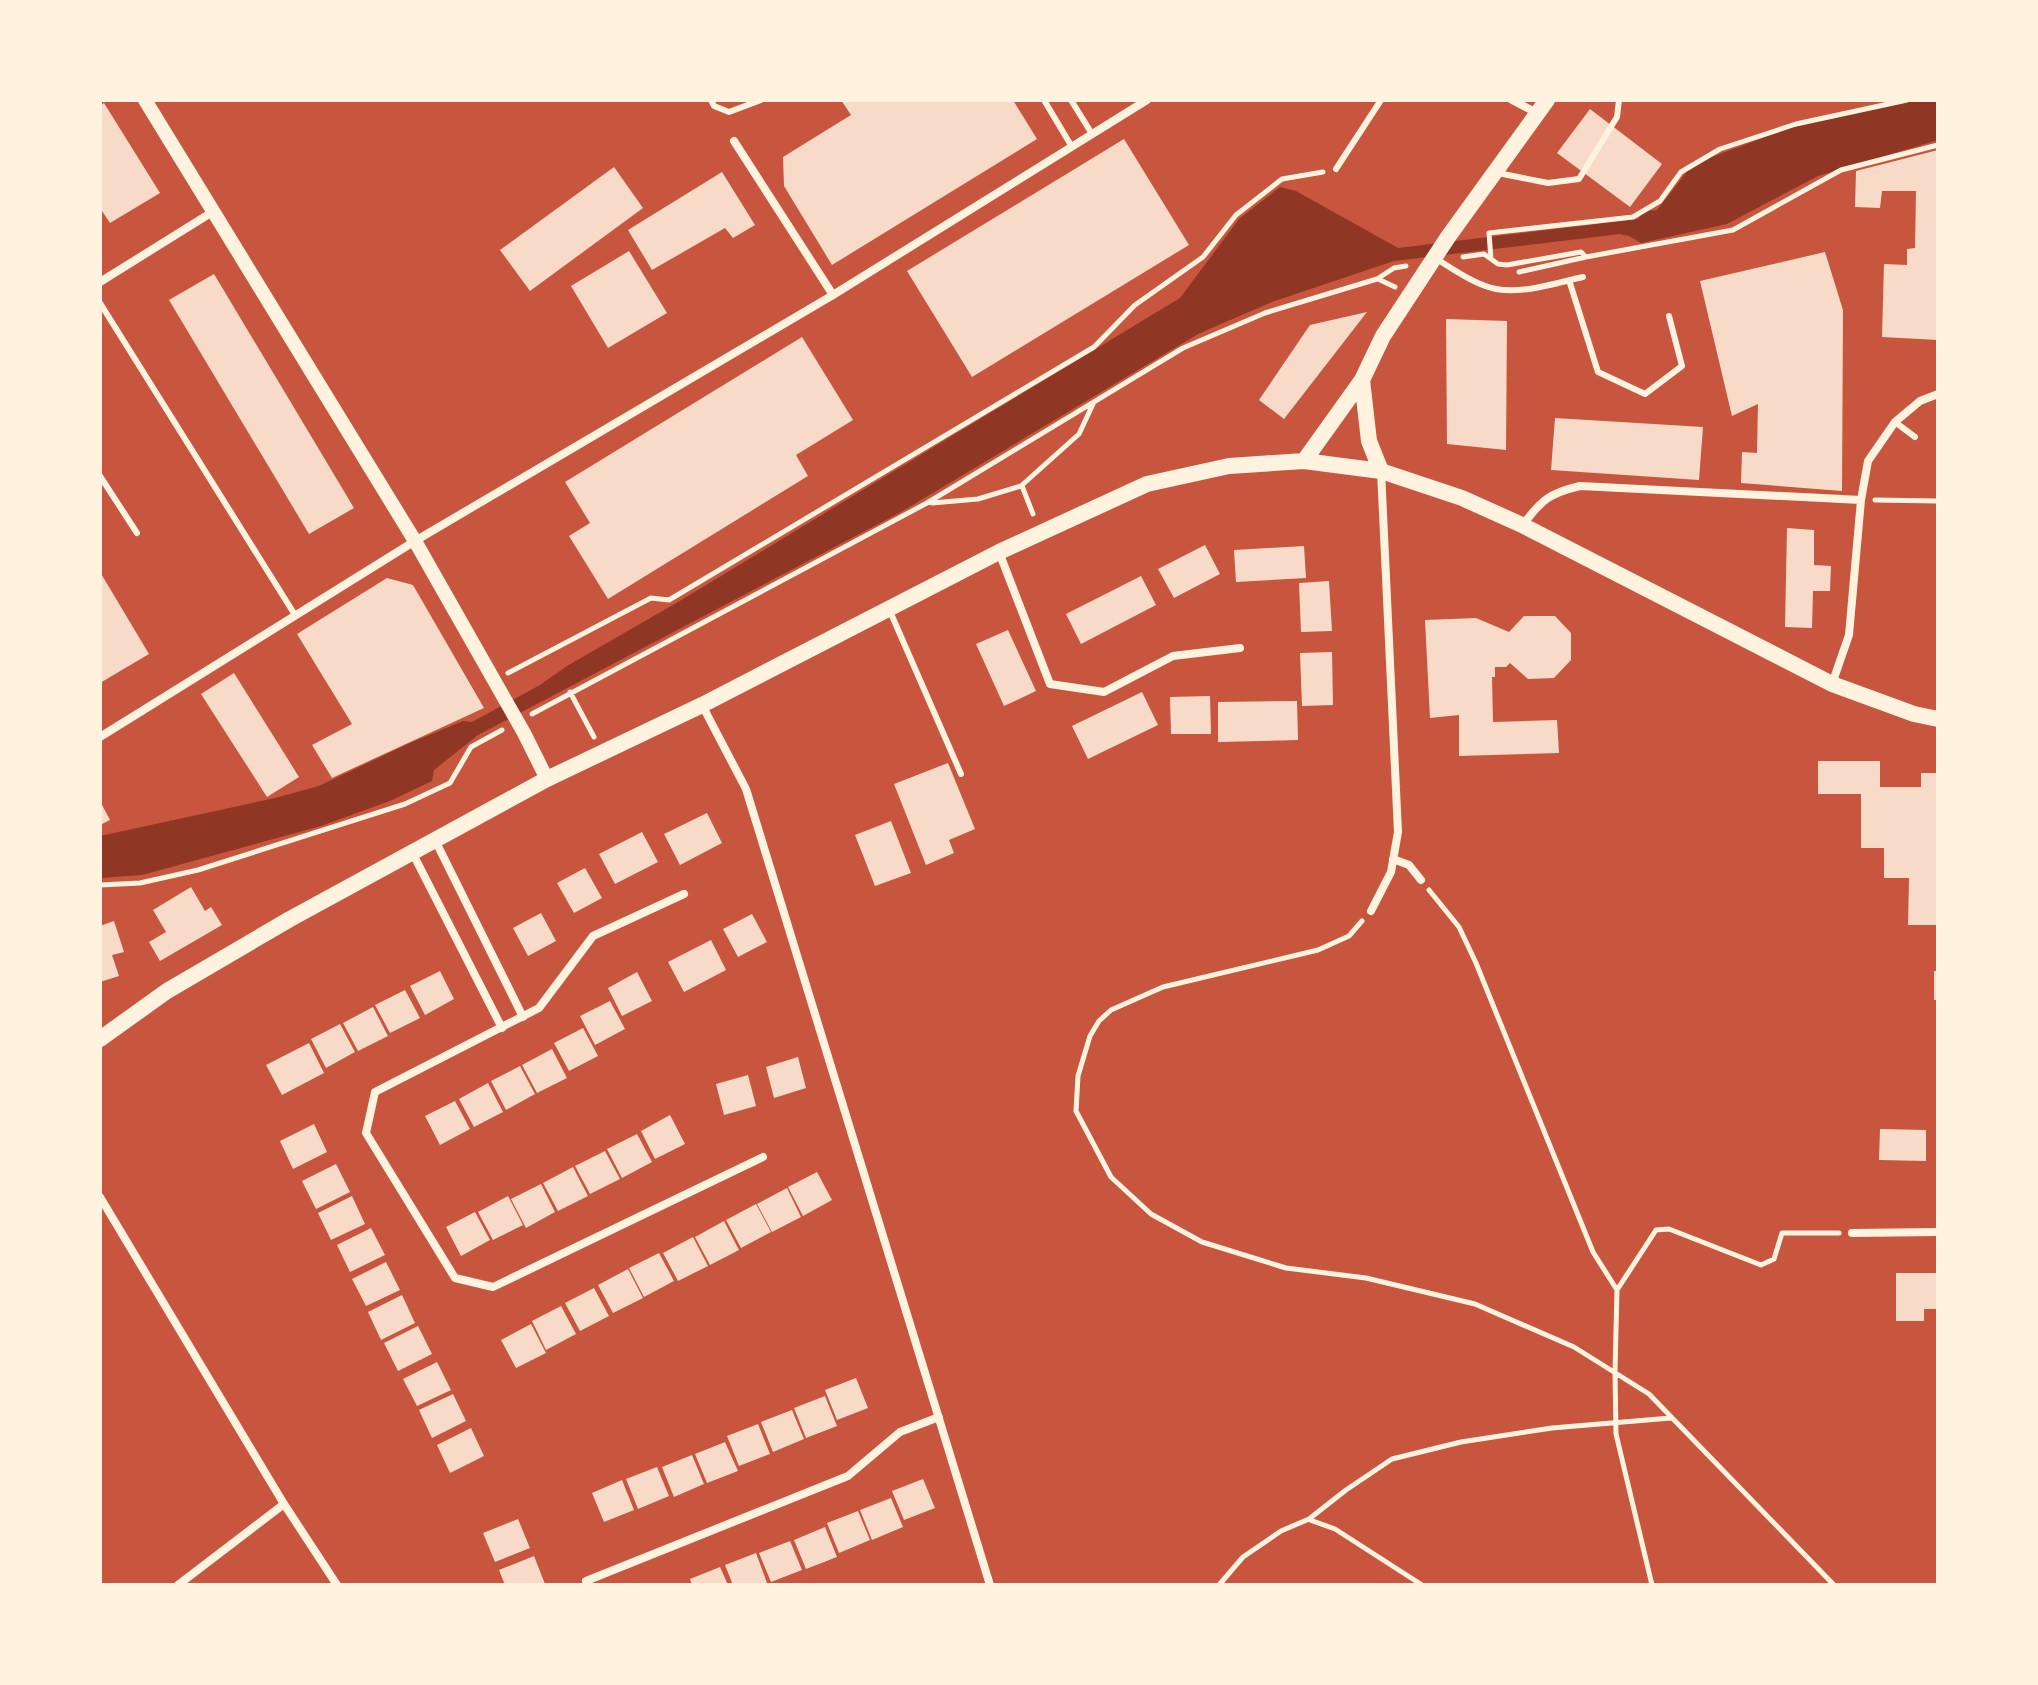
<svg xmlns="http://www.w3.org/2000/svg" width="2038" height="1685" viewBox="0 0 2038 1685" font-family="'Times New Roman',serif">
<style>
.water{fill:#8f3625}
.building{fill:#f7dbc8}
.lines{fill:none;stroke-linecap:round;stroke-linejoin:round}
.path{stroke:#fff3e0;stroke-width:5}
.service{stroke:#fff3e0;stroke-width:6}
.minor{stroke:#fff3e0;stroke-width:8}
.tertiary{stroke:#fff3e0;stroke-width:14}
.secondary{stroke:#fff3e0;stroke-width:16}
</style>
<rect width="100%" height="100%" fill="#c8553d"/>
<path class="water" d="M 1909,100 L 1938,100 L 1938,140 L 1818,176 L 1727,224 L 1641,243 L 1629,236 L 1620,234 L 1394,261 L 1272,302 L 1198,334 L 901,512 L 478,735 L 434,770 L 432,781 L 390,801 L 321,826 L 142,875 L 100,878 L 100,836 L 275,798 L 319,786 L 410,743 L 463,721 L 472,722 L 540,685 L 567,666 L 678,602 L 1180,298 L 1239,219 L 1280,187 L 1296,191 L 1398,248 L 1638,219 L 1644,211 L 1657,210 L 1693,164 L 1789,128 Z"/>
<path class="building" d="M 841,100 L 1013,100 L 1037,139 L 832,265 L 784,186 L 783,157 L 851,115 Z
M 104,103 L 160,193 L 110,223 L 100,208 L 100,106 Z
M 1590,109 L 1662,164 L 1630,207 L 1557,153 Z
M 1124,139 L 1189,245 L 972,377 L 907,271 Z
M 1938,150 L 1938,340 L 1882,337 L 1884,264 L 1907,265 L 1907,249 L 1915,248 L 1916,191 L 1882,191 L 1880,208 L 1855,207 L 1856,171 Z
M 614,167 L 643,208 L 530,291 L 500,250 Z
M 722,172 L 755,225 L 733,238 L 725,228 L 652,270 L 628,230 Z
M 629,251 L 667,313 L 608,348 L 571,286 Z
M 1825,252 L 1843,310 L 1842,491 L 1741,483 L 1742,452 L 1757,453 L 1758,404 L 1732,416 L 1700,281 Z
M 214,274 L 354,508 L 309,534 L 169,300 Z
M 1367,312 L 1284,419 L 1259,400 L 1310,325 Z
M 1446,319 L 1507,321 L 1506,450 L 1447,444 Z
M 802,337 L 853,420 L 796,455 L 808,476 L 608,599 L 569,536 L 590,523 L 565,482 Z
M 1555,418 L 1703,427 L 1699,480 L 1551,470 Z
M 1787,528 L 1814,530 L 1814,565 L 1831,566 L 1830,591 L 1813,591 L 1812,628 L 1785,627 Z
M 1205,545 L 1220,574 L 1174,598 L 1158,569 Z
M 1304,546 L 1306,578 L 1236,582 L 1234,550 Z
M 100,572 L 149,654 L 100,683 Z
M 1141,576 L 1156,605 L 1081,644 L 1066,614 Z
M 387,578 L 413,585 L 484,708 L 332,778 L 312,745 L 352,724 L 297,634 Z
M 1329,581 L 1332,631 L 1301,632 L 1299,583 Z
M 1524,616 L 1555,616 L 1571,633 L 1571,660 L 1554,678 L 1528,679 L 1510,663 L 1506,667 L 1495,667 L 1495,677 L 1492,677 L 1493,722 L 1557,720 L 1559,753 L 1459,756 L 1459,715 L 1430,718 L 1425,620 L 1476,618 L 1509,632 Z
M 1008,630 L 1036,691 L 1004,706 L 976,644 Z
M 1332,652 L 1333,705 L 1302,706 L 1300,653 Z
M 234,673 L 299,777 L 267,797 L 201,694 Z
M 1142,692 L 1158,725 L 1088,759 L 1072,726 Z
M 1210,696 L 1211,734 L 1171,734 L 1170,697 Z
M 1297,701 L 1298,740 L 1218,742 L 1218,702 Z
M 1818,761 L 1880,761 L 1880,787 L 1921,787 L 1921,773 L 1938,773 L 1938,925 L 1908,925 L 1909,878 L 1884,878 L 1884,848 L 1861,848 L 1861,794 L 1818,794 Z
M 948,763 L 975,829 L 949,840 L 954,853 L 926,865 L 894,784 Z
M 100,801 L 110,820 L 100,825 Z
M 707,813 L 722,843 L 680,865 L 664,834 Z
M 891,821 L 911,873 L 875,886 L 855,835 Z
M 642,832 L 658,862 L 615,884 L 599,854 Z
M 585,868 L 602,898 L 574,913 L 557,883 Z
M 191,887 L 205,911 L 211,907 L 222,925 L 160,961 L 149,942 L 166,932 L 153,910 Z
M 541,913 L 556,941 L 528,956 L 513,928 Z
M 752,914 L 767,942 L 738,957 L 723,929 Z
M 114,921 L 124,952 L 112,955 L 119,976 L 100,982 L 100,926 Z
M 711,940 L 726,970 L 684,992 L 668,962 Z
M 440,971 L 454,999 L 425,1015 L 410,986 Z
M 1934,971 L 1938,971 L 1938,1000 L 1934,1000 Z
M 637,972 L 652,1001 L 622,1016 L 608,988 Z
M 405,990 L 420,1018 L 390,1033 L 375,1005 Z
M 610,1001 L 625,1029 L 595,1045 L 580,1016 Z
M 373,1007 L 388,1036 L 358,1051 L 343,1023 Z
M 340,1024 L 355,1052 L 326,1068 L 311,1039 Z
M 583,1028 L 598,1056 L 569,1071 L 554,1043 Z
M 309,1043 L 324,1073 L 282,1095 L 266,1065 Z
M 552,1049 L 567,1078 L 537,1093 L 522,1065 Z
M 798,1057 L 806,1088 L 774,1098 L 766,1067 Z
M 520,1066 L 535,1094 L 506,1110 L 491,1081 Z
M 748,1075 L 756,1106 L 724,1115 L 716,1084 Z
M 488,1083 L 503,1112 L 474,1127 L 459,1099 Z
M 455,1101 L 470,1129 L 440,1145 L 425,1116 Z
M 670,1115 L 685,1144 L 655,1159 L 641,1131 Z
M 314,1124 L 327,1152 L 293,1169 L 280,1141 Z
M 1880,1129 L 1926,1130 L 1926,1161 L 1879,1160 Z
M 637,1134 L 652,1162 L 622,1178 L 607,1149 Z
M 605,1151 L 620,1179 L 590,1194 L 575,1166 Z
M 336,1164 L 350,1192 L 316,1209 L 302,1181 Z
M 573,1167 L 588,1196 L 558,1211 L 543,1183 Z
M 817,1172 L 832,1200 L 803,1216 L 788,1187 Z
M 541,1184 L 555,1212 L 526,1228 L 511,1199 Z
M 787,1188 L 801,1217 L 772,1232 L 757,1204 Z
M 352,1196 L 365,1224 L 331,1240 L 318,1213 Z
M 508,1196 L 523,1225 L 493,1240 L 478,1212 Z
M 756,1204 L 771,1232 L 741,1248 L 726,1220 Z
M 475,1212 L 490,1240 L 461,1256 L 446,1227 Z
M 724,1221 L 739,1250 L 710,1265 L 695,1237 Z
M 371,1228 L 385,1255 L 350,1272 L 337,1245 Z
M 693,1237 L 708,1266 L 678,1281 L 663,1253 Z
M 659,1253 L 674,1281 L 644,1297 L 629,1268 Z
M 386,1262 L 400,1290 L 366,1306 L 352,1279 Z
M 628,1269 L 643,1298 L 613,1313 L 598,1285 Z
M 1896,1273 L 1938,1273 L 1938,1309 L 1924,1309 L 1924,1321 L 1896,1321 Z
M 594,1288 L 609,1316 L 580,1331 L 565,1303 Z
M 402,1295 L 415,1323 L 381,1340 L 368,1312 Z
M 561,1306 L 576,1334 L 546,1350 L 532,1321 Z
M 531,1324 L 546,1353 L 516,1368 L 501,1340 Z
M 418,1326 L 432,1354 L 398,1371 L 384,1343 Z
M 437,1362 L 451,1390 L 417,1406 L 403,1379 Z
M 856,1378 L 868,1408 L 837,1420 L 825,1390 Z
M 453,1394 L 466,1421 L 432,1438 L 419,1410 Z
M 825,1396 L 837,1426 L 806,1438 L 794,1408 Z
M 792,1410 L 804,1439 L 773,1452 L 761,1422 Z
M 758,1424 L 770,1454 L 739,1466 L 727,1436 Z
M 471,1428 L 484,1456 L 450,1473 L 437,1445 Z
M 725,1442 L 738,1471 L 707,1483 L 695,1454 Z
M 692,1455 L 704,1484 L 674,1497 L 662,1467 Z
M 657,1467 L 669,1496 L 638,1509 L 626,1479 Z
M 923,1479 L 935,1508 L 904,1520 L 892,1491 Z
M 622,1480 L 634,1510 L 604,1522 L 592,1493 Z
M 891,1498 L 903,1527 L 872,1540 L 860,1510 Z
M 858,1511 L 870,1540 L 839,1553 L 827,1523 Z
M 518,1519 L 530,1548 L 495,1562 L 483,1533 Z
M 825,1527 L 837,1557 L 806,1569 L 794,1540 Z
M 790,1541 L 802,1570 L 771,1582 L 759,1553 Z
M 756,1553 L 767,1583 L 761,1585 L 733,1585 L 725,1565 Z
M 534,1556 L 545,1584 L 505,1585 L 499,1570 Z
M 720,1567 L 728,1585 L 692,1585 L 690,1579 Z"/>
<g class="lines">
<path class="path" d="M 1463,257 L 1484,254 L 1498,264 L 1507,265 L 1581,252 L 1586,257 L 1733,230 L 1841,170 L 1938,145
M 1491,259 L 1489,233 L 1633,217 L 1660,201 L 1681,172 L 1720,149 L 1796,124 L 1907,100
M 1519,272 L 1586,257
M 1378,279 L 1395,287
M 1022,486 L 1033,514
M 1875,500 L 1938,501
M 932,503 L 978,499 L 1021,486 L 1079,434 L 1093,404
M 508,673 L 651,598 L 669,600 L 1094,347 L 1135,305 L 1203,257 L 1236,215 L 1282,179 L 1323,172
M 570,692 L 594,737
M 532,714 L 927,503 L 1183,348 L 1265,313 L 1377,279 L 1394,268 L 1406,266
M 100,885 L 140,883 L 198,870 L 405,804 L 450,783 L 471,747 L 502,730
M 1429,890 L 1459,927 L 1476,963 L 1593,1252 L 1617,1290
M 1362,921 L 1349,936 L 1318,950 L 1163,987 L 1111,1010 L 1099,1021 L 1090,1036 L 1078,1076 L 1076,1111 L 1111,1177 L 1151,1214 L 1202,1242 L 1286,1268 L 1366,1278 L 1475,1304 L 1574,1347 L 1649,1394 L 1834,1585
M 1310,1520 L 1335,1529 L 1422,1585
M 1219,1585 L 1243,1557 L 1281,1531 L 1309,1519 L 1346,1490 L 1392,1459 L 1461,1442 L 1552,1428 L 1671,1418
M 1652,1585 L 1616,1434 L 1615,1372 L 1617,1290 L 1656,1230 L 1669,1229 L 1761,1265 L 1774,1259 L 1782,1233 L 1839,1233"/>
<path class="service" d="M 711,100 L 714,106 L 729,112 L 761,100
M 1044,100 L 1072,147
M 1071,100 L 1092,134
M 1336,169 L 1381,100
M 1498,173 L 1548,183 L 1579,179 L 1617,117 L 1619,100
M 1435,258 C 1453,269 1475,285 1496,289 C 1524,294 1556,283 1583,277
M 1569,280 L 1598,372 L 1645,394 L 1682,366 L 1669,316
M 100,303 L 295,615
M 1895,422 L 1915,437
M 100,476 L 137,533
M 889,609 L 961,774"/>
<path class="minor" d="M 1512,100 L 1537,113
M 734,141 L 833,295
M 100,282 L 214,211
M 1523,525 C 1541,500 1550,493 1580,486 L 1861,500
M 999,552 L 1050,684 L 1104,692 L 1173,656 L 1240,648
M 1832,684 L 1849,635 L 1861,500 L 1868,461 L 1895,422 L 1920,401 L 1938,394
M 702,705 L 746,789 L 990,1585
M 100,737 L 415,541 L 833,295 L 1147,100
M 435,840 L 523,1017
M 412,852 L 502,1028
M 1393,859 L 1409,865 L 1421,880
M 684,894 L 593,936 L 539,1008 L 375,1092 L 366,1133 L 455,1278 L 493,1287 L 763,1157
M 1371,911 L 1391,872 L 1398,832 L 1381,471
M 100,1197 L 284,1504 L 337,1585
M 1852,1233 L 1938,1232
M 586,1581 L 848,1476 L 900,1432 L 939,1417
M 178,1585 L 284,1504"/>
<path class="tertiary" d="M 145,100 L 415,541 L 524,733 L 547,779"/>
<path class="secondary" d="M 1362,380 L 1369,441 L 1381,471
M 1304,461 L 1362,380 L 1383,336 L 1448,237 L 1547,100
M 100,1039 L 167,991 L 290,919 L 547,779 L 702,705 L 999,552 L 1147,484 L 1229,466 L 1304,461 L 1381,471 L 1462,498 L 1522,525 L 1832,684 L 1914,714 L 1938,719"/>
</g>
<rect width="2038" height="1685" fill="none" stroke="#fff3e0" stroke-width="204"/>
</svg>
